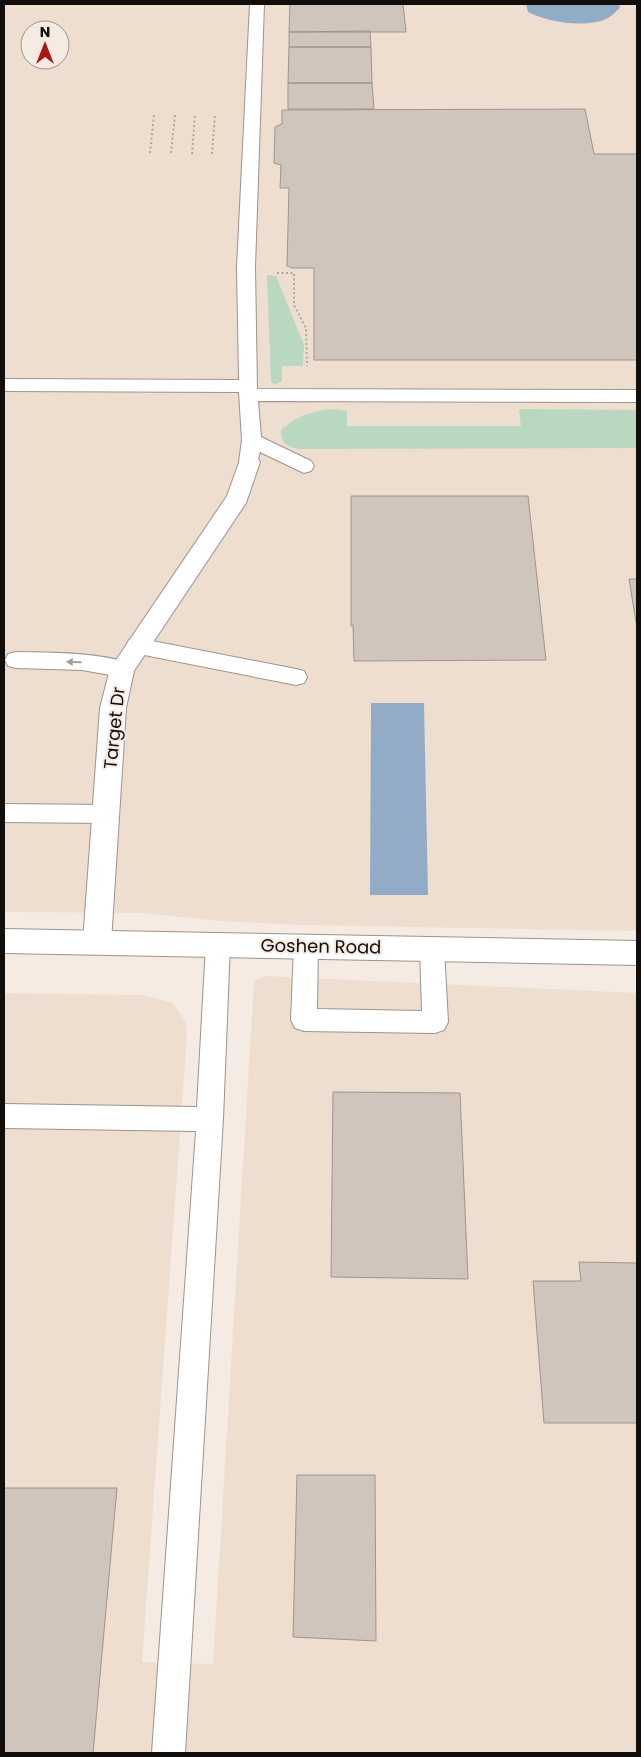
<svg xmlns="http://www.w3.org/2000/svg" width="641" height="1757" viewBox="0 0 641 1757" font-family="Poppins,sans-serif">
<style>
.built{fill:#eeded0;fill-rule:evenodd}
.green{fill:#b9d8bf}
.water{fill:#92acc7}
.building{fill:#d0c5bd;stroke:#9e948c}
.lines{fill:none;stroke-linecap:round;stroke-linejoin:round}
.lane-casing{stroke:#9d938b;stroke-width:2}
.street-casing{stroke:#9d938b;stroke-width:2}
.secondary-casing{stroke:#9d938b;stroke-width:2}
.path{stroke:#b0a7a1;stroke-width:2;stroke-dasharray:2 2.5;stroke-linecap:butt}
.lane{fill:#fff;fill-rule:evenodd}
.street{fill:#fff;fill-rule:evenodd}
.secondary{fill:#fff;fill-rule:evenodd}
.oneway{fill:#a09f9d}
.labels{text-anchor:middle;dominant-baseline:central;stroke-width:4;stroke-linejoin:round;paint-order:stroke}
.street-label{font-size:18px;fill:#110e0b;stroke:#f6ebe3}
</style>
<rect width="100%" height="100%" fill="#f6ebe3"/>
<path class="built" d="M 4,4 L 637,4 L 637,931 L 301,925 L 219,921 L 143,913 L 4,912 ZM 30,30 L 60,30 L 60,60 L 30,60 Z
M 265,976 L 637,993 L 637,1753 L 4,1753 L 4,993 L 142,995 L 173,1003 L 186,1022 L 187,1035 L 142,1662 L 213,1664 L 254,981 Z"/>
<path class="green" d="M 267,275 L 276,276 L 304,345 L 303,366 L 282,366 L 282,381 L 275,384 L 271,382 Z
M 521,409 L 637,410 L 637,448 L 299,449 C 287,447 280,443 281,430 C 296,415 326,405 347,411 L 347,426 L 521,426 L 519,411 Z"/>
<path class="water" d="M 526,4 L 619,4 L 620,8 C 616,11 612,16 608,18 C 587,29 547,22 528,12 Z
M 371,703 L 424,703 L 428,895 L 370,895 Z"/>
<path class="building" d="M 290,4 L 403,4 L 406,32 L 289,32 Z
M 370,31 L 371,47 L 289,47 L 289,32 Z
M 289,47 L 371,47 L 372,83 L 288,83 Z
M 288,83 L 372,83 L 374,109 L 288,109 Z
M 585,109 L 594,154 L 637,154 L 637,360 L 314,360 L 314,268 L 292,268 L 287,266 L 289,188 L 280,188 L 281,165 L 274,163 L 275,127 L 282,124 L 282,110 Z
M 351,496 L 528,496 L 546,660 L 354,661 L 353,625 L 351,626 Z
M 629,579 L 637,579 L 637,628 Z
M 333,1092 L 460,1093 L 468,1279 L 331,1277 Z
M 579,1262 L 637,1263 L 637,1423 L 544,1423 L 533,1281 L 581,1281 Z
M 297,1475 L 375,1475 L 376,1641 L 293,1637 Z
M 4,1488 L 117,1488 L 93,1753 L 4,1753 Z"/>
<g class="lines">
<g class="lane-casing">
<path id="lane" d="M 250,4 L 264,4 L 255,267 L 257,389 L 637,390 L 637,402 L 258,401 L 261,437 L 311,461 L 314,466 L 311,471 L 304,473 L 260,452 L 256,467 L 249,468 L 242,467 L 239,462 L 242,440 L 239,392 L 4,391 L 4,379 L 239,380 L 237,267 Z
M 137,638 L 296,669 L 304,671 L 307,677 L 304,683 L 296,685 L 129,652 L 126,646 L 129,640 Z
M 16,652 C 54,653 93,652 130,663 L 133,669 L 130,675 L 122,677 L 82,670 L 16,668 L 8,666 L 5,660 L 8,654 Z
M 4,804 L 106,805 L 114,807 L 118,814 L 114,821 L 106,823 L 4,822 Z
M 218,934 L 227,937 L 230,944 L 223,1119 L 185,1753 L 152,1753 L 196,1131 L 4,1128 L 4,1104 L 197,1107 L 206,944 L 209,937 Z
M 306,936 L 315,939 L 318,946 L 317,1009 L 422,1011 L 420,949 L 423,942 L 432,939 L 441,942 L 444,949 L 448,1022 L 444,1030 L 435,1033 L 304,1031 L 295,1028 L 291,1020 L 294,946 L 297,939 Z"/>
</g>
<g class="street-casing">
<path id="street" d="M 249,454 L 257,457 L 260,462 L 246,503 L 134,671 L 126,708 L 111,942 L 107,951 L 97,954 L 87,951 L 83,942 L 100,708 L 110,669 L 227,496 L 241,457 Z"/>
</g>
<g class="secondary-casing">
<path id="secondary" d="M 4,929 L 637,941 L 637,965 L 4,953 Z"/>
</g>
<path class="path" d="M 150,153 L 154,115
M 171,153 L 175,115
M 192,154 L 195,114
M 212,154 L 215,114
M 277,273 L 294,273 L 294,305 L 306,328 L 307,366"/>
<use href="#lane" class="lane"/>
<use href="#street" class="street"/>
<use href="#secondary" class="secondary"/>
</g>
<defs><path id="oneway-solid" d="M-6-.8H1V-3.2L6.5 0L1 3.2V.8H-6Z" transform="scale(1.25)"/></defs>
<use class="oneway" href="#oneway-solid" transform="translate(74 662) rotate(-178)"/>
<g class="labels">
<g class="street-label">
<text transform="translate(114 728) rotate(-84)">Target Dr</text>
<text transform="translate(321 946) rotate(1)">Goshen Road</text>
</g>
</g>
<rect width="641" height="1757" fill="none" stroke="#110e0b" stroke-width="10"/>
<g transform="translate(45 45)"><circle r="24" fill="#f6ebe3" stroke="#9a938d"/>
<path d="M0-4L9 19L0 12L-9 19Z" fill="#a91615"/>
<text y="-8" font-size="14" font-weight="bold" text-anchor="middle" fill="#110e0b">N</text>
</g>
</svg>
